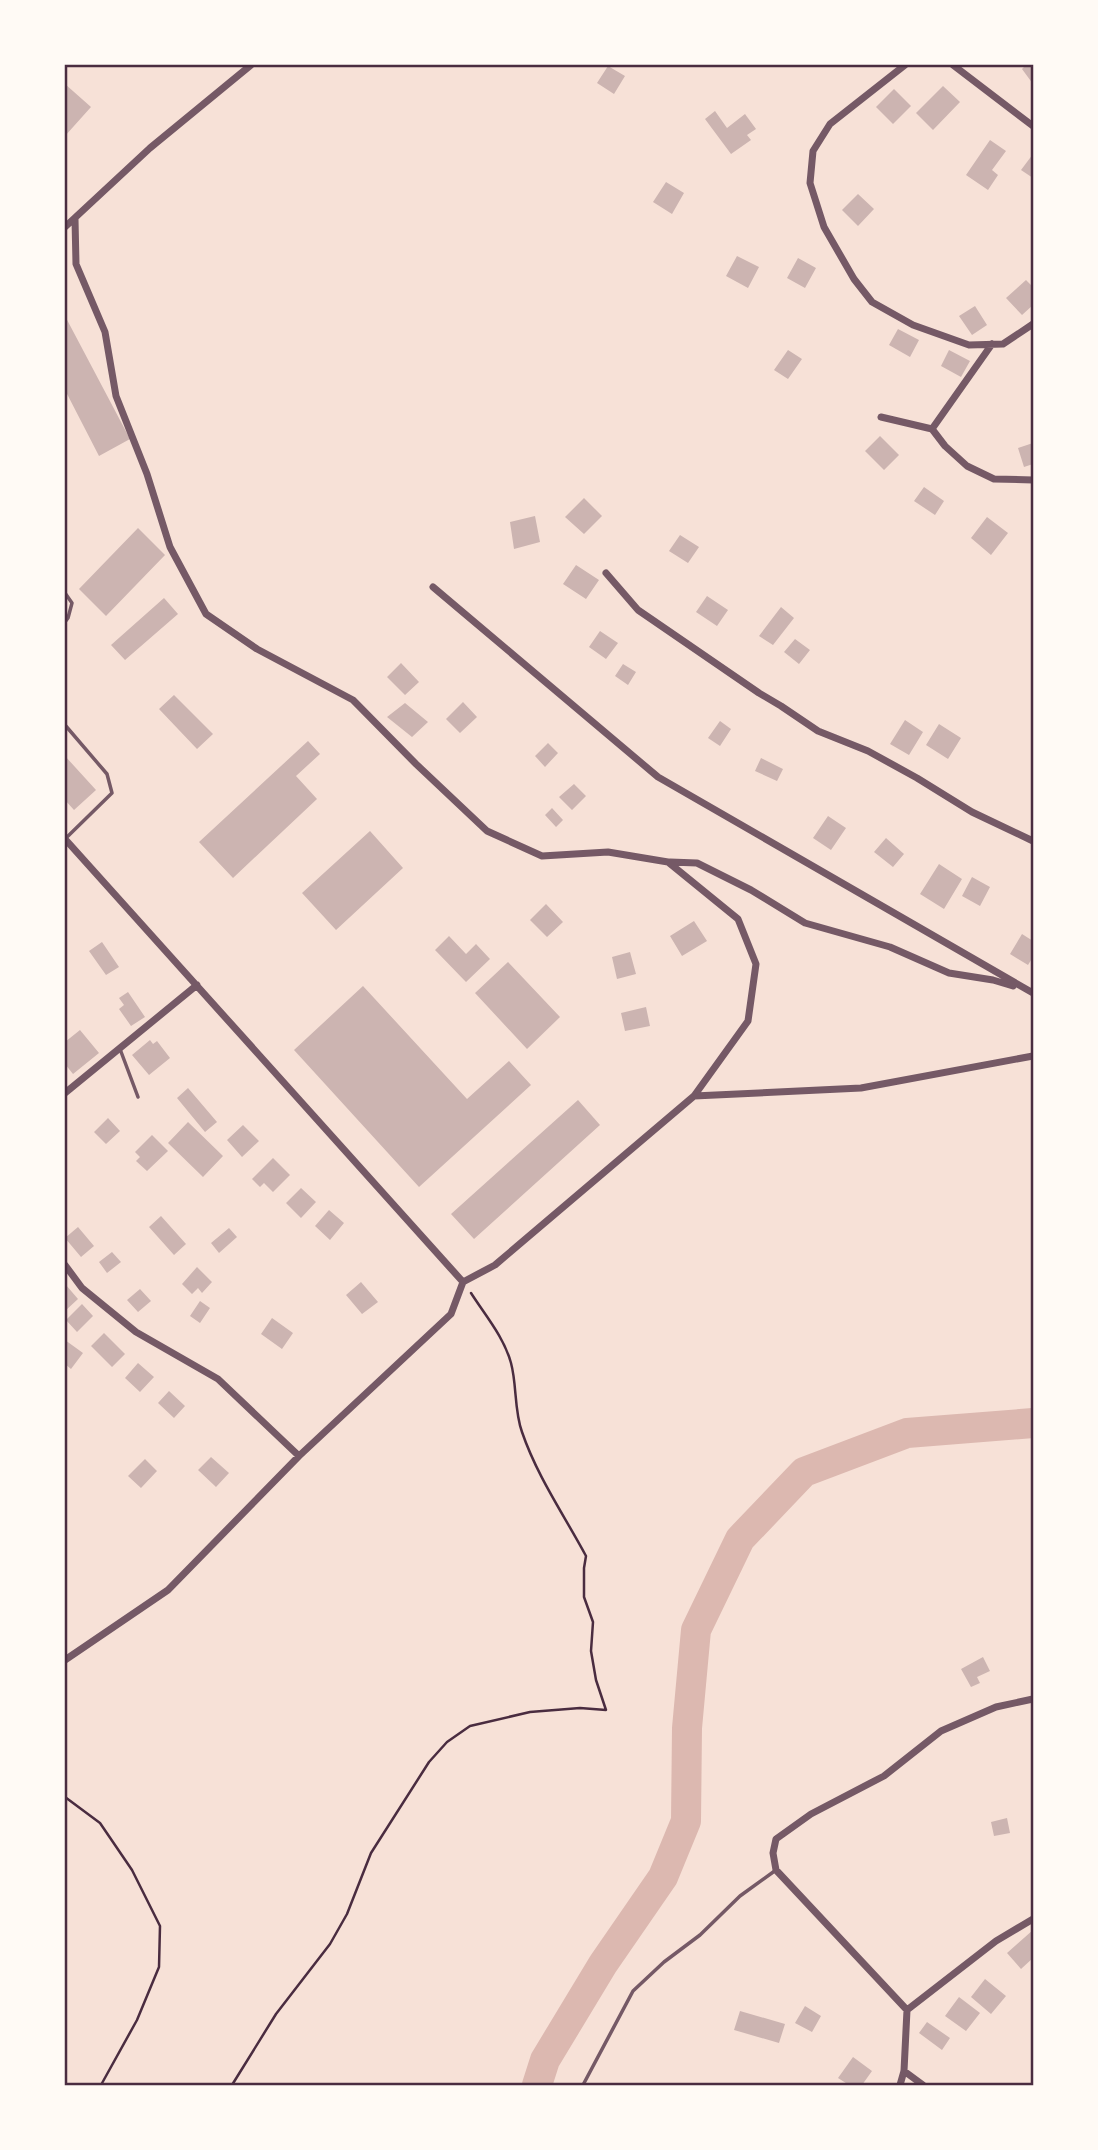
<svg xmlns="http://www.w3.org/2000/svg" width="1098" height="2150" viewBox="0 0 1098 2150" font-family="'Crimson Pro',serif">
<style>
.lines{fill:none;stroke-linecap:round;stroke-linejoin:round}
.river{stroke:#dcb8b0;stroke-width:30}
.building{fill:#ccb4b1}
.path{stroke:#4a2c40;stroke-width:2.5}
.service{stroke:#755966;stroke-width:3.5}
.minor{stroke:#755966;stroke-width:7}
.neatline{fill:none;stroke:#4a2c40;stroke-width:2.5}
</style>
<rect width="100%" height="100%" fill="#f7e1d7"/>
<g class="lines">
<path class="river" d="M 537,2085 L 545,2060 L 603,1964 L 663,1877 L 686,1821 L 687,1728 L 696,1630 L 740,1539 L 804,1472 L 907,1433 L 1033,1423"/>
</g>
<path class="building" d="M 1026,65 L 1033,65 L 1033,84 L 1022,69 Z
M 608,66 L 625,76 L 614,94 L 597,83 Z
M 65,84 L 91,107 L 65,136 Z
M 943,86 L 960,102 L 933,130 L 916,113 Z
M 894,89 L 911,106 L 893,124 L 876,107 Z
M 715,111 L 727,128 L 745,114 L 756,129 L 747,135 L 751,140 L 731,154 L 705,119 Z
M 990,140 L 1006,151 L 992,170 L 998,175 L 988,190 L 966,175 Z
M 1033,154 L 1033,178 L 1021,170 Z
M 666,182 L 684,193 L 672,214 L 653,202 Z
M 858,194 L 874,209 L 858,226 L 842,210 Z
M 737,256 L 759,267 L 748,288 L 726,276 Z
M 798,258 L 816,268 L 805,288 L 787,278 Z
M 1026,280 L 1033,287 L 1033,305 L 1022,315 L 1006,298 Z
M 975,306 L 987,325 L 972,335 L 959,316 Z
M 65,316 L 130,439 L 99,456 L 65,390 Z
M 898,329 L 919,340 L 910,357 L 889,345 Z
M 788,350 L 802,359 L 788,379 L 774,370 Z
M 949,350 L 970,361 L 961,377 L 941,366 Z
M 880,436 L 899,455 L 884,470 L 865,451 Z
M 1033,443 L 1033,464 L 1024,467 L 1018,448 Z
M 924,487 L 944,501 L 935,515 L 914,501 Z
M 584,498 L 602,516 L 584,534 L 565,517 Z
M 535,516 L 540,542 L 514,549 L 510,522 Z
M 987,517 L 1008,533 L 991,555 L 971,538 Z
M 138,528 L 165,555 L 106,616 L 79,589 Z
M 680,535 L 699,547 L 688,563 L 669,551 Z
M 576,565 L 599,580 L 586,599 L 563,584 Z
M 707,596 L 728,610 L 717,626 L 696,612 Z
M 164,598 L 178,614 L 125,660 L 111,645 Z
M 781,607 L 794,618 L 773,645 L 759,636 Z
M 600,631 L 618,643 L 606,659 L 589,647 Z
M 795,639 L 810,650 L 799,664 L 784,652 Z
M 401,663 L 419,682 L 405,695 L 387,677 Z
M 623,664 L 636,672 L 628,685 L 615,676 Z
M 174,695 L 213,734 L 197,749 L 159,709 Z
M 463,702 L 477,717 L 460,733 L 446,719 Z
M 405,703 L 428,722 L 412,737 L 387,717 Z
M 905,720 L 923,732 L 909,755 L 890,744 Z
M 720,721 L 731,729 L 720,746 L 708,738 Z
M 939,724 L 961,738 L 948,759 L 926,745 Z
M 308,741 L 320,754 L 296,776 L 317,799 L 233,878 L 199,842 Z
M 548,743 L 558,753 L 545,767 L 535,756 Z
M 65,756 L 96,790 L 74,810 L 65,800 Z
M 761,758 L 783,769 L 777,781 L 755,771 Z
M 574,784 L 586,796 L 572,810 L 559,797 Z
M 552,808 L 563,820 L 556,827 L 545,815 Z
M 828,816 L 846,828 L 831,850 L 813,838 Z
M 370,831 L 403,868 L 336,930 L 302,893 Z
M 886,838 L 904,854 L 893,867 L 874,852 Z
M 939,864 L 962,879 L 944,909 L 920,894 Z
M 972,877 L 990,887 L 980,906 L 962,896 Z
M 546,904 L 563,922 L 547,937 L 530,920 Z
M 694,921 L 707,941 L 682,956 L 670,936 Z
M 1022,934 L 1033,941 L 1033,957 L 1028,965 L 1010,954 Z
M 449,936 L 466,954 L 476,944 L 490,959 L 466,982 L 435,950 Z
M 102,942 L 119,967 L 106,975 L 89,951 Z
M 630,952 L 636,974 L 617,979 L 612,957 Z
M 508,962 L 560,1017 L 527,1049 L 475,993 Z
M 363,986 L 467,1099 L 509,1061 L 531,1085 L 419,1187 L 294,1050 Z
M 128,992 L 145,1017 L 131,1026 L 119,1009 L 124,1005 L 119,998 Z
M 646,1007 L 650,1026 L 625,1031 L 621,1013 Z
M 80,1030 L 99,1053 L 73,1074 L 65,1064 L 65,1042 Z
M 150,1040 L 153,1044 L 157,1041 L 170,1058 L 149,1075 L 132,1055 Z
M 188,1088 L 217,1122 L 205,1132 L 177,1098 Z
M 578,1100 L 600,1125 L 474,1239 L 451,1214 Z
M 108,1118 L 120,1131 L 106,1144 L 94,1132 Z
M 188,1122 L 223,1156 L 203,1177 L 168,1143 Z
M 243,1125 L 259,1141 L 242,1157 L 227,1140 Z
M 152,1135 L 168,1151 L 147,1171 L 136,1161 L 140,1157 L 135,1152 Z
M 273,1158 L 290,1175 L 273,1192 L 264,1183 L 260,1187 L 252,1179 Z
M 301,1188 L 316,1202 L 301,1218 L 286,1203 Z
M 329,1210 L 344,1223 L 330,1240 L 315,1226 Z
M 161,1216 L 186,1244 L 174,1255 L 149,1227 Z
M 78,1227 L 94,1246 L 81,1257 L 65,1238 Z
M 229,1228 L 237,1237 L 219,1253 L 211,1243 Z
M 112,1252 L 121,1262 L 107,1273 L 99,1262 Z
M 197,1267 L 212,1282 L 202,1293 L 198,1288 L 192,1294 L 182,1284 Z
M 361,1282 L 378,1302 L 362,1314 L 346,1295 Z
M 66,1285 L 78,1299 L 65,1311 L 65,1287 Z
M 140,1289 L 151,1301 L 138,1312 L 127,1300 Z
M 200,1301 L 210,1308 L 200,1323 L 190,1316 Z
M 82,1304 L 93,1316 L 77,1332 L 66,1320 Z
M 272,1318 L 293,1333 L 282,1349 L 261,1334 Z
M 104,1333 L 125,1354 L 112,1367 L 91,1346 Z
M 65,1340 L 83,1353 L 71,1369 L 65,1364 Z
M 138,1363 L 154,1377 L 140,1392 L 125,1378 Z
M 169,1391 L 185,1406 L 174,1418 L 158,1403 Z
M 211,1457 L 229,1473 L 216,1487 L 198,1470 Z
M 145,1459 L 157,1471 L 141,1488 L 128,1476 Z
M 983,1657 L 990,1671 L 977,1677 L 980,1683 L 971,1687 L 961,1669 Z
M 1007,1818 L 1010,1833 L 994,1836 L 991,1822 Z
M 1033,1930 L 1033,1958 L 1021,1969 L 1007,1953 Z
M 985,1979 L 1006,1996 L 991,2014 L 971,1997 Z
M 959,1997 L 980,2013 L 966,2031 L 945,2016 Z
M 805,2006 L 821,2016 L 812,2032 L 795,2023 Z
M 740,2011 L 785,2024 L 779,2043 L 734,2030 Z
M 927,2022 L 950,2038 L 942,2050 L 919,2033 Z
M 853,2057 L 872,2071 L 862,2085 L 849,2085 L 838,2078 Z"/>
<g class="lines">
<path class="path" d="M 65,1797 L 100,1823 L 132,1870 L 160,1926 L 159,1967 L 137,2020 L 101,2085
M 232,2085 L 276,2014 L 330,1944 L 347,1914 L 371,1853 L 429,1762 L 447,1742 L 470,1726 L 530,1712 L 580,1708 L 606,1710 L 596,1680 L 591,1651 L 593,1622 L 584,1597 L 584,1568 L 586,1556 C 564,1515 537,1476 522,1432 C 514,1410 517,1385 511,1363 C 504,1337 485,1315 471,1293"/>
<path class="service" d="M 65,593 L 72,603 L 68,618 L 65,622
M 65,725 L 107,774 L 112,793 L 65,839
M 120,1049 L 138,1097
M 583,2085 L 633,1991 L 664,1962 L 700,1935 L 740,1896 L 776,1870"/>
<path class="minor" d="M 905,65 L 830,124 L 813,151 L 810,183 L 824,227 L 854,279 L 872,302 L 913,325 L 969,345 L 1003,344 L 1033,324
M 953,65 L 1033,126
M 65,227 L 150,148 L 251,65
M 881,417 L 932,429 L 945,446 L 967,466 L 994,479 L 1033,480
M 932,429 L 992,344
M 606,573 L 638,610 L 759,693 L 781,706 L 818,731 L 868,751 L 917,778 L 972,812 L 1033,841
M 433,587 L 658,777 L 1033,993
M 65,839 L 463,1282
M 670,862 L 697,863 L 751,890 L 805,923 L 890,947 L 949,973 L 993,980 L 1013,986
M 65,1093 L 197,985
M 694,1096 L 861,1088 L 1033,1056
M 65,1265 L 82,1288 L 136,1332 L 218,1379 L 299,1456
M 65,1660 L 168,1590 L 299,1456 L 451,1314 L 463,1282 L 495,1265 L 694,1096 L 748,1021 L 756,964 L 738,919 L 668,862 L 608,852 L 542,856 L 487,831 L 416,764 L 353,700 L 257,649 L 206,614 L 170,547 L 147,474 L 116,396 L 105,332 L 76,264 L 75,219
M 907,2010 L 996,1941 L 1033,1919
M 904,2071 L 923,2085
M 900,2085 L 904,2071 L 907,2010 L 776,1870 L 773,1853 L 776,1839 L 811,1814 L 884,1776 L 941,1731 L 996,1707 L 1033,1699"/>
</g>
<rect width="1098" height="2150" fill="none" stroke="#fffaf5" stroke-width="133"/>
<rect x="66" y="66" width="966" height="2018" class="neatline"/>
</svg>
